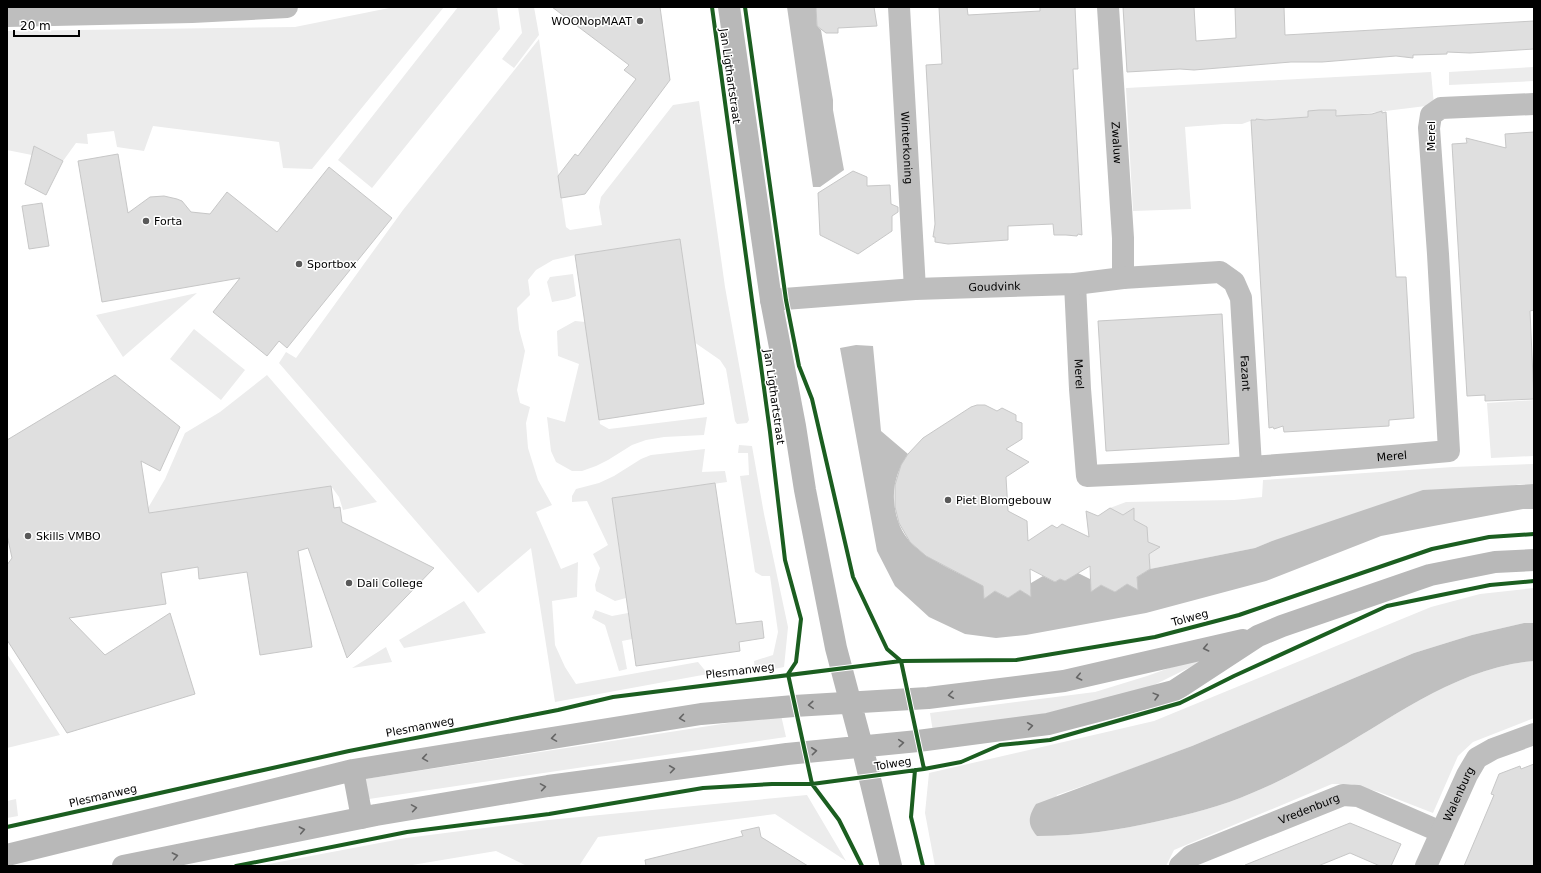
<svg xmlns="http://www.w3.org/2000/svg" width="1541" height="873" viewBox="0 0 1541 873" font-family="'DejaVu Sans',sans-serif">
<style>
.green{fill:#ececec}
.water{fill:#bfbfbf}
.building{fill:#dfdfdf;stroke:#c7c7c7}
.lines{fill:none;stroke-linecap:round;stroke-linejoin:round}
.minor{stroke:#bebebe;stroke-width:22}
.secondary{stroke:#b8b8b8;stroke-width:22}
.cycleway-casing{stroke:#fff;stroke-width:6}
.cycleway{stroke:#1b5e20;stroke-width:4}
.oneway{stroke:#656565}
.poi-dot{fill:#595959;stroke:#fff;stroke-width:1.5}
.labels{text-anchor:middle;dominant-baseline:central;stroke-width:3;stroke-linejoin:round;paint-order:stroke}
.poi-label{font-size:11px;fill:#000;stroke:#fff;text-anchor:start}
.street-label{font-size:11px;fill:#000;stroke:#fff}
</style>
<rect width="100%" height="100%" fill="#fff"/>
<path class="green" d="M 394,7 L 444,7 L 312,169 L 283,168 L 279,142 L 153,126 L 144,151 L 117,147 L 114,131 L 87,134 L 88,144 L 76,143 L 63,161 L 35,146 L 32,155 L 7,150 L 7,31 L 295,27 Z
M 458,7 L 497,7 L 500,29 L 372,188 L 338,160 Z
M 518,7 L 534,7 L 539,35 L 514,68 L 502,59 L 522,33 Z
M 539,39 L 566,227 L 570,230 L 602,225 L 599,207 L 601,197 L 673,105 L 699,101 L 725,287 L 749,420 L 747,423 L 737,424 L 735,421 L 726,369 L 720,360 L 694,342 L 679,239 L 575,255 L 553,260 L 536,270 L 528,280 L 530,295 L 517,308 L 519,329 L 525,351 L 517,390 L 520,403 L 530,407 L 526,423 L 528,448 L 538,480 L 552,505 L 536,512 L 561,569 L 578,562 L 577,597 L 552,601 L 555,645 L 565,667 L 576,684 L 698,662 L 708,674 L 555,702 L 531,548 L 478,593 L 279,363 L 286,352 L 296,358 L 403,210 Z
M 1534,67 L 1534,81 L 1449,85 L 1449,72 Z
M 1431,72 L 1434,105 L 1337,117 L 1336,110 L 1308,111 L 1308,119 L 1263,120 L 1256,119 L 1242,124 L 1224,124 L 1185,127 L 1191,209 L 1133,211 L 1126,88 Z
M 573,274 L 576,296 L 568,299 L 552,302 L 547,282 L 550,277 Z
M 197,293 L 123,357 L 96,315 Z
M 575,321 L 585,322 L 600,424 L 609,429 L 707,417 L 704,435 L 664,437 L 646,440 L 632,445 L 608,460 L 596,466 L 582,471 L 572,471 L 556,462 L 551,451 L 547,417 L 565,422 L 579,364 L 558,356 L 557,331 Z
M 194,329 L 245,370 L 221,400 L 170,359 Z
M 267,375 L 377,502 L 343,510 L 339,497 L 331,486 L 151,526 L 148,508 L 165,479 L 185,433 L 220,412 Z
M 1534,400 L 1534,456 L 1491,458 L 1487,403 Z
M 739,445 L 752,446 L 764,514 L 788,627 L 784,667 L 755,673 L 754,661 L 773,655 L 778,632 L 770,576 L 762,576 L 755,572 L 740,476 L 749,475 L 748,453 L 738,453 Z
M 705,449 L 702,472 L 725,471 L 727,482 L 612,498 L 626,598 L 615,601 L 596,591 L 595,585 L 600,568 L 593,554 L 608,545 L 587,501 L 572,502 L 572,496 L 576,489 L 599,483 L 614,476 L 641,459 L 651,455 Z
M 1534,464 L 1534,484 L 1520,484 L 1272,541 L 1255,548 L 1150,569 L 1149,554 L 1154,551 L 1154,546 L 1148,542 L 1147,527 L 1134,521 L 1134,515 L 1128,512 L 1123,515 L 1110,508 L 1126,502 L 1234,500 L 1262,497 L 1263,480 L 1453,467 Z
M 1534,588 L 1534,623 L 1524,623 L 1472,635 L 1414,653 L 1192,746 L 1115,775 L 1057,795 L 1037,836 C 1079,836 1119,830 1159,821 C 1191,814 1222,806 1252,793 C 1275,784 1300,770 1322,758 C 1390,721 1454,668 1534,661 L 1534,718 L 1473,742 L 1458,756 L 1433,813 L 1379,792 L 1351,784 L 1332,784 L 1174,850 L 1166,866 L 935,866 L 925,813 L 929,773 L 1154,721 L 1431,607 L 1480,594 Z
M 464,601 L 486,633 L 404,648 L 399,640 Z
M 595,610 L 612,616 L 628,613 L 632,639 L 622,641 L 627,669 L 619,671 L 605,625 L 592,618 Z
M 1239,643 L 1154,685 L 1113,702 L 933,732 L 930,713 L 1095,692 L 1147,676 Z
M 386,647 L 392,662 L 352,668 Z
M 7,654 L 60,735 L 7,748 Z
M 781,715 L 786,737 L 369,799 L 365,779 Z
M 807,795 L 846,861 L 775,814 L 598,837 L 579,866 L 527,866 L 496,851 L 406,866 L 258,866 L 406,838 L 548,820 Z
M 16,799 L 18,816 L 7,818 L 7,801 Z"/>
<path class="water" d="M 787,7 L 816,7 L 817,26 L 821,30 L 833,100 L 833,110 L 844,170 L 820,187 L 813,187 Z
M 856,345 L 873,346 L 881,431 L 908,454 C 899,467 893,483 894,500 C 897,542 922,554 956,572 C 973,580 991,589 1008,598 L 1020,590 L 1025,593 L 1031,589 L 1031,583 L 1043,576 L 1055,582 L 1060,579 L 1065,581 L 1078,573 L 1090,579 L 1091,585 L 1097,588 L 1101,585 L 1115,592 L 1127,584 L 1137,583 L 1137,577 L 1150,569 L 1255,548 L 1272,541 L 1423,490 L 1534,484 L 1534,509 L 1523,509 L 1381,536 L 1266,581 L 1146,613 L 1026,635 L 996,638 L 965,634 L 929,617 L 895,586 L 877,551 L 840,348 Z
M 1524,623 L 1534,623 L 1534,661 C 1454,668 1390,721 1322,758 C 1300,770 1275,784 1252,793 C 1222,806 1191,814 1159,821 C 1119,830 1079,836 1037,836 C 1027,824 1028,817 1036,804 L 1192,746 L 1414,653 L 1472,635 Z"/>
<path class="building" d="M 552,7 L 660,7 L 670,80 L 585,194 L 561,198 L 558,176 L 575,154 L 578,156 L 636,79 L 624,70 L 629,65 Z
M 816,7 L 874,7 L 877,26 L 838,28 L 838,33 L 826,33 L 817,26 Z
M 939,7 L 967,7 L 968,15 L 1040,11 L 1040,7 L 1075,7 L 1078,69 L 1073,69 L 1082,235 L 1078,234 L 1077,236 L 1066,235 L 1054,235 L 1053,224 L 1008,226 L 1008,240 L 948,244 L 935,242 L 935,237 L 933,237 L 935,224 L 926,65 L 942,64 Z
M 1123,7 L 1194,7 L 1196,41 L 1236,38 L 1235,7 L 1284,7 L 1285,35 L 1534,21 L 1534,49 L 1470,53 L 1447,52 L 1447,54 L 1413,55 L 1413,58 L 1396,56 L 1322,62 L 1291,62 L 1194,70 L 1180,69 L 1127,72 Z
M 1319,110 L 1336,110 L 1336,116 L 1372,114 L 1382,111 L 1382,113 L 1386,112 L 1396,277 L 1406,277 L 1414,418 L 1389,420 L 1389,426 L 1284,432 L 1283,426 L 1274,429 L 1273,427 L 1269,428 L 1251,120 L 1256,120 L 1256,119 L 1265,120 L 1308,117 L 1308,111 Z
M 1534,132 L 1534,310 L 1530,311 L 1534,399 L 1485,401 L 1485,395 L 1467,396 L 1452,144 L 1467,143 L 1466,138 L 1506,148 L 1505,134 Z
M 34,146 L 63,161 L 46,195 L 25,184 Z
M 118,154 L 128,213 L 150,197 L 164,196 L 177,199 L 182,201 L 191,212 L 210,214 L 227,192 L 277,232 L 329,167 L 392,218 L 287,348 L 279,341 L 267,356 L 213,312 L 240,278 L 102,302 L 78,161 Z
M 853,171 L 867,177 L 867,186 L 890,185 L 891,204 L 898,207 L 898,212 L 892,216 L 892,231 L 858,254 L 820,235 L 818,193 Z
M 42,203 L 49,246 L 29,249 L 22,206 Z
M 680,239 L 704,404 L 599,420 L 575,255 Z
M 1222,314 L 1229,444 L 1106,451 L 1098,321 Z
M 115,375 L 180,427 L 160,471 L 141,461 L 149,513 L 331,486 L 334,508 L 340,507 L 342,522 L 434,568 L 347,658 L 308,548 L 298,551 L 312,647 L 260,655 L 247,572 L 199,579 L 198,567 L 161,573 L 166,604 L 69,618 L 105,655 L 170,613 L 195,694 L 67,733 L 7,640 L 7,565 L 12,558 L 7,535 L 7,440 Z
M 977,405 L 985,405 L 997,411 L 1002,408 L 1016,415 L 1016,421 L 1022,423 L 1022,439 L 1006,449 L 1029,462 L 1006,477 L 1008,511 L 1027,521 L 1028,541 L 1052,525 L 1057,528 L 1062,524 L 1089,537 L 1086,511 L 1098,516 L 1110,508 L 1123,515 L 1134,508 L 1134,520 L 1147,527 L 1148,542 L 1160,547 L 1149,554 L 1150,569 L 1137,577 L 1138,590 L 1127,584 L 1115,592 L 1101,585 L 1091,592 L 1090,566 L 1065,581 L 1060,579 L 1055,582 L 1030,569 L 1031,597 L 1020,590 L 1008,598 L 995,591 L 984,599 L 983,586 L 926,556 L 910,542 L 899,523 L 895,507 L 895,485 L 901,465 L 908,454 L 923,438 L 971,407 Z
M 715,483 L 736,624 L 762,621 L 764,638 L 739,642 L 740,651 L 636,666 L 612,498 Z
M 1534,764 L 1534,866 L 1464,866 L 1494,795 L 1491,794 L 1499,774 L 1520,766 L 1521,769 Z
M 1350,823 L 1401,844 L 1391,866 L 1380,866 L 1350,853 L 1318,866 L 1245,866 L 1245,865 Z
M 759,827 L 761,837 L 808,866 L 646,866 L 645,860 L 743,836 L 741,831 Z"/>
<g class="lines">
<g class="minor">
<path id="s1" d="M 899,7 L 915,289"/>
<path id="s2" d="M 1108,7 L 1123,238 L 1123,278"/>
<path d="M 7,16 L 192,12 L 287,7"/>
<path id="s3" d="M 1075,284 L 1080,389 L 1087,476 C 1208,471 1328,462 1449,451 L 1438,254 L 1429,128 L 1431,115 L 1441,108 L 1534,104"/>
<path id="s4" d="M 771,300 L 915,289 L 1075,284 L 1123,278 L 1220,272 L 1234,282 L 1241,298 L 1251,466"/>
<path id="s5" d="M 1180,866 L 1191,856 L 1343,795 L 1358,796 L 1441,832"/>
<path id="s6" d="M 1426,866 L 1467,775 L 1477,758 L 1493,749 L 1534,734"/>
</g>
<path class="secondary" d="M 729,7 L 771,300 L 795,426 L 805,490 L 836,648 L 862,746 L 891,866
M 353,770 L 362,818
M 7,855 L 353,770 L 701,714 L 794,706 L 928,698 L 1064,681 L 1243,640
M 123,866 L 376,815 L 548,786 L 787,754 L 918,741 L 1048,724 L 1174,691 L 1258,636 L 1282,626 L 1430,575 L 1495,562 L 1534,560"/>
<g class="cycleway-casing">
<path id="cycleway" d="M 712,7 L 770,432 L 785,560 L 801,619 L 796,662 L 788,674 L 812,784 L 839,820 L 862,866
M 745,7 L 786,300 L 799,366 L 812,399 L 853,577 L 887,649 L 901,661 L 924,769
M 915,770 L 911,817 L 923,866
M 7,827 L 349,751 L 558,710 L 613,697 L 901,661 L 1016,660 L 1155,637 L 1239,615 L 1432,549 L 1489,537 L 1534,534
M 236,866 L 407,832 L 549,814 L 703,788 L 772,784 L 812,784 L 924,769 L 961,762 L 1000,745 L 1050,740 L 1180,703 L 1234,676 L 1387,606 L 1490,585 L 1534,581"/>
</g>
<use href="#cycleway" class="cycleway"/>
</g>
<defs><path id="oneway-chevron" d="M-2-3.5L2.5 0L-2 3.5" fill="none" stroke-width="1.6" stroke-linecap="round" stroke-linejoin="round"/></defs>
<g class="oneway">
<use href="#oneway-chevron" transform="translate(1206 648) rotate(167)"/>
<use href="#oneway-chevron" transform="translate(1079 677) rotate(167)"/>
<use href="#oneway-chevron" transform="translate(951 695) rotate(173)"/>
<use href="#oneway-chevron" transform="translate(1156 696) rotate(-15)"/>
<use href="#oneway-chevron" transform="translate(811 705) rotate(176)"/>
<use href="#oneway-chevron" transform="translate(682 718) rotate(171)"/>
<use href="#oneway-chevron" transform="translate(1030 726) rotate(-8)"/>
<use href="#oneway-chevron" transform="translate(554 738) rotate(171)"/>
<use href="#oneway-chevron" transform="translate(901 743) rotate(-5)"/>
<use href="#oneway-chevron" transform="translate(814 751) rotate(-6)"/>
<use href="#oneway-chevron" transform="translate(425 758) rotate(171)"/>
<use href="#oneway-chevron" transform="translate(672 769) rotate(-8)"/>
<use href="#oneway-chevron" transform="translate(543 787) rotate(-9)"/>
<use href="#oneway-chevron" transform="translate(414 808) rotate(-9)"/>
<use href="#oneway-chevron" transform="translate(302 830) rotate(-11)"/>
<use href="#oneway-chevron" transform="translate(175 856) rotate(-11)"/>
</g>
<g class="poi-dot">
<circle cx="640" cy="21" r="4"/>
<circle cx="146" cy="221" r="4"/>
<circle cx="299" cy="264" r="4"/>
<circle cx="948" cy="500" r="4"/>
<circle cx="28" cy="536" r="4"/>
<circle cx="349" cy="583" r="4"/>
</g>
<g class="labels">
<g class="poi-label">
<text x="632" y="21" text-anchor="end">WOONopMAAT</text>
<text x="154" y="221">Forta</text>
<text x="307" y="264">Sportbox</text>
<text x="956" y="500">Piet Blomgebouw</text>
<text x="36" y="536">Skills VMBO</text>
<text x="357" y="583">Dali College</text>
</g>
<g class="street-label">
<text transform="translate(730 76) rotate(82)">Jan Ligthartstraat</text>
<text transform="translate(1431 136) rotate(-90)">Merel</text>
<text stroke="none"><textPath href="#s2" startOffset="136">Zwaluw</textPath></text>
<text stroke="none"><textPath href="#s1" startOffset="141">Winterkoning</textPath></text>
<text stroke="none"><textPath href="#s4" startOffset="224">Goudvink</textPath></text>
<text stroke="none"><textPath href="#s4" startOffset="560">Fazant</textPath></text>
<text stroke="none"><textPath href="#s3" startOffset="90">Merel</textPath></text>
<text transform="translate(774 397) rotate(82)">Jan Ligthartstraat</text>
<text stroke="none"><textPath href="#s3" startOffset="498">Merel</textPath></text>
<text transform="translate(1190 618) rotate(-15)">Tolweg</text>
<text transform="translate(740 671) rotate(-7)">Plesmanweg</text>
<text transform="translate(420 727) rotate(-11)">Plesmanweg</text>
<text transform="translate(893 764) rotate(-9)">Tolweg</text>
<text stroke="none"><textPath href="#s6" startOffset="79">Walenburg</textPath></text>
<text transform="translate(103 796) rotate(-13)">Plesmanweg</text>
<text stroke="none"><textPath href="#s5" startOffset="142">Vredenburg</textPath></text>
</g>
</g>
<rect width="1541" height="873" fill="none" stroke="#000000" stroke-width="16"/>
<path d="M14 30v6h65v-6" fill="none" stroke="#000000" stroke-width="2"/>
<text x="20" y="30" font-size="12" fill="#000000" stroke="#ffffff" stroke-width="3" paint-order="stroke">20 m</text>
</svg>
